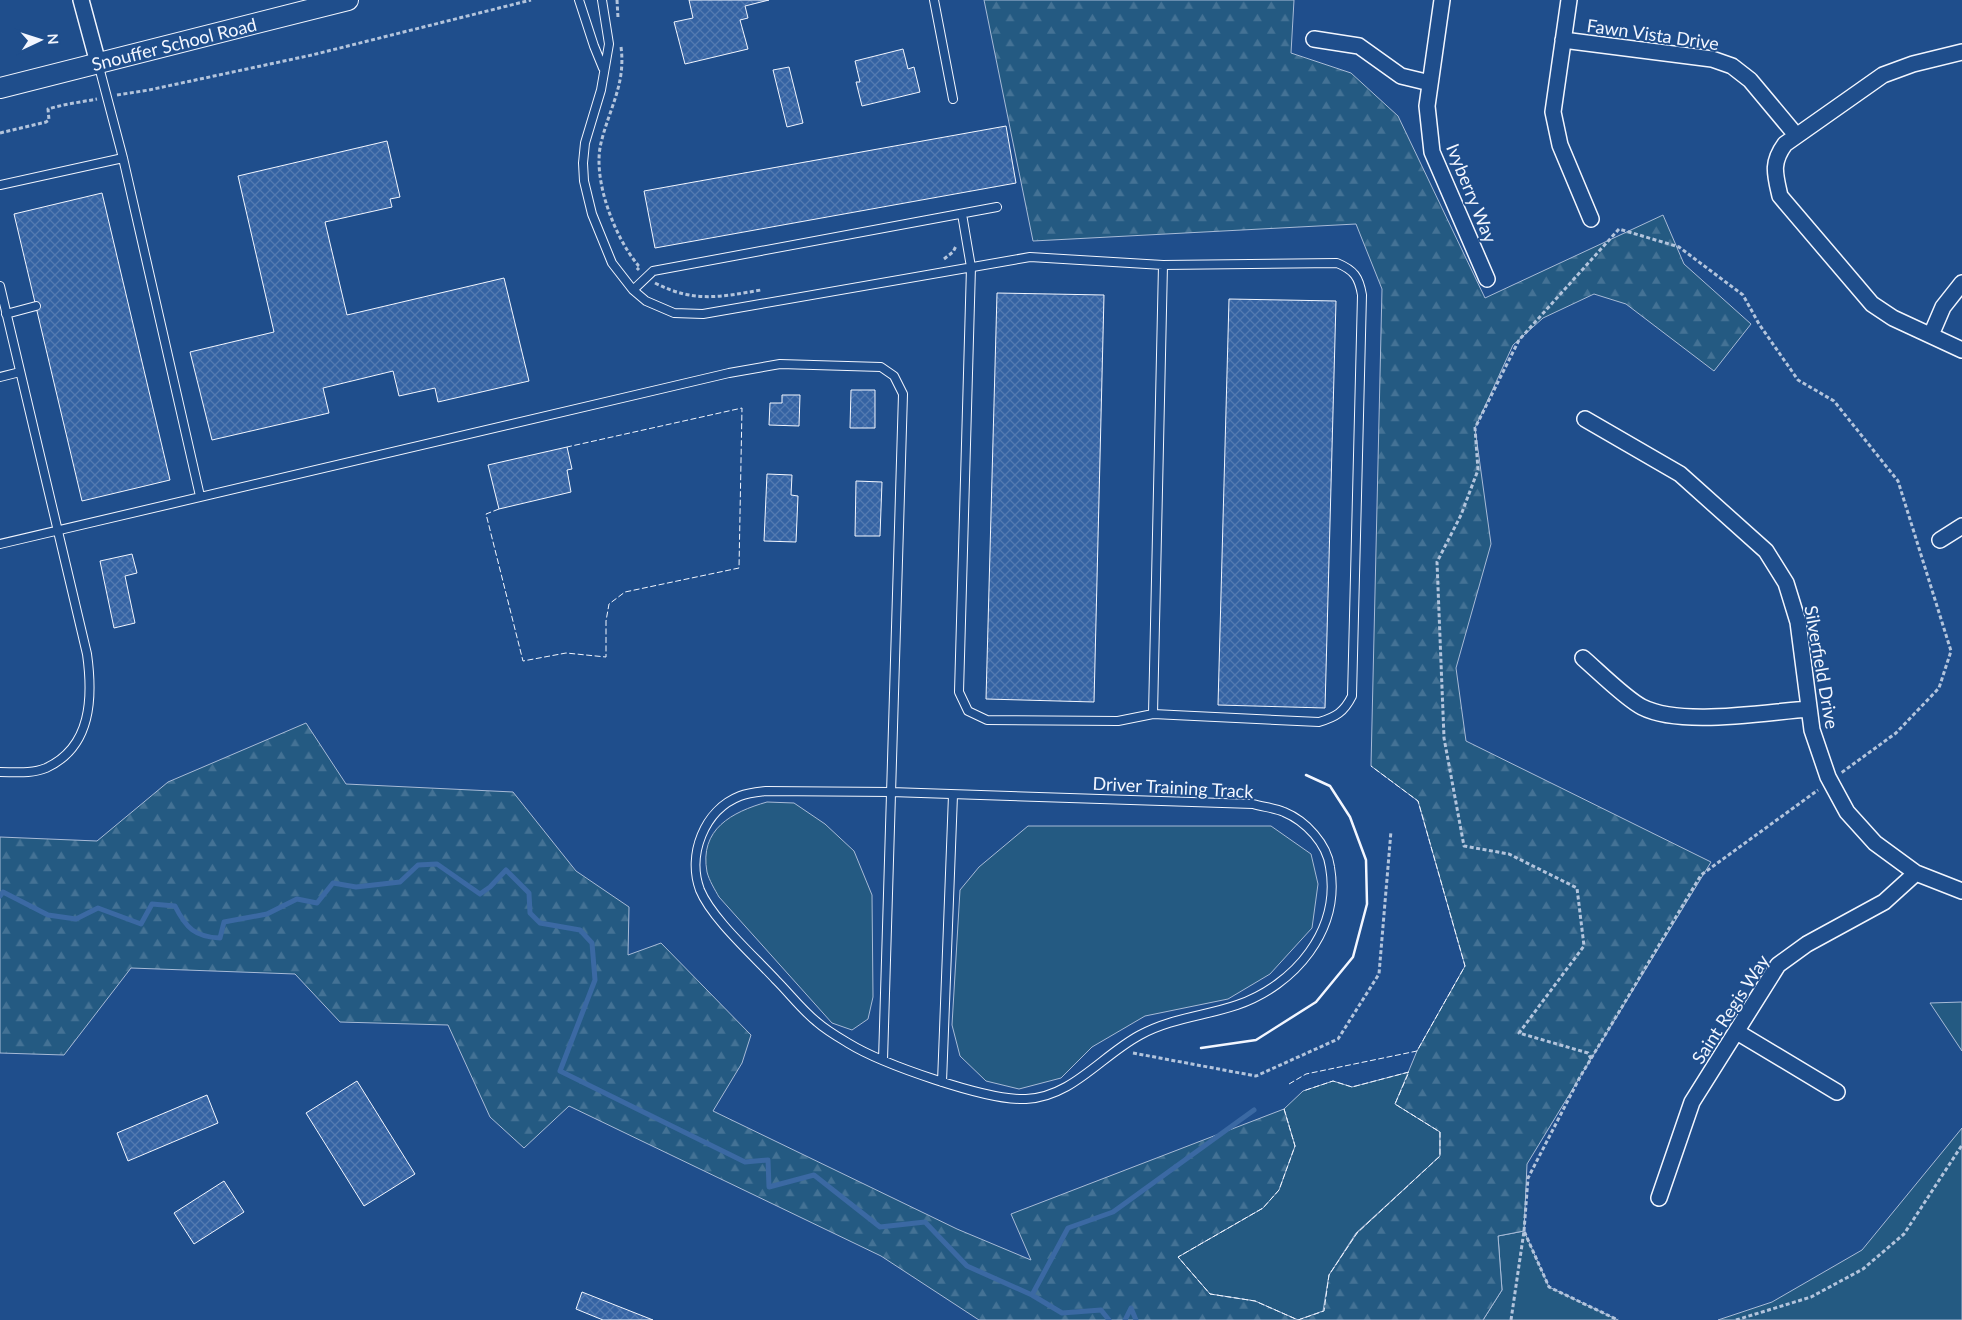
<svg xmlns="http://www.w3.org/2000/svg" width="1962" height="1320" viewBox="0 0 1962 1320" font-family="Lato,sans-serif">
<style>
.grass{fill:#245a82;stroke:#a8bbd7}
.forest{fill:url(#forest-firs);stroke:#a8bbd7}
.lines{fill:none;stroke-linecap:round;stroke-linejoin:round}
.stream{stroke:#3b69a3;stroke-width:5}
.building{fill:url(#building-cross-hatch);stroke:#f2f6ff}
.service-casing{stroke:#f2f6ff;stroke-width:10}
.minor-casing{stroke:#f2f6ff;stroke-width:18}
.secondary-casing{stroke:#f2f6ff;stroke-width:22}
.path{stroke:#b3c4dc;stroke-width:3;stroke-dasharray:4 2.5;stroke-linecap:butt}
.service{stroke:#1f4e8c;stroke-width:8}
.minor{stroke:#1f4e8c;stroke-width:15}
.secondary{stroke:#1f4e8c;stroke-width:20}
.fence{stroke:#f2f6ff;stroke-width:1;stroke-dasharray:6 2.5;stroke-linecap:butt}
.wall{stroke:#f2f6ff;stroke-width:2.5}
.labels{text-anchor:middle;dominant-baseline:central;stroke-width:4;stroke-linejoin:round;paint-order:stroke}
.street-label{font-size:18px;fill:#f2f6ff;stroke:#1f4e8c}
</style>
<defs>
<pattern id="forest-firs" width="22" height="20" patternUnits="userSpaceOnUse" patternTransform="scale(1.25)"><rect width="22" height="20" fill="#245a82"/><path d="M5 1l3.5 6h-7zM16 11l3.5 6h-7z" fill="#447295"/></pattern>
<pattern id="building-cross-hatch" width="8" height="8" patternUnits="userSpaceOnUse" patternTransform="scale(1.25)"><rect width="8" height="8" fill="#3563a3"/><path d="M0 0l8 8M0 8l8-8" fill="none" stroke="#537ab1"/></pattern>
</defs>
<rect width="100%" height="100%" fill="#1f4e8c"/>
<path class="grass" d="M 767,802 L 794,803 L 825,824 L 854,851 L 872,895 L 873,997 L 868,1019 L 852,1030 L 832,1023 L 719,897 C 715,890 709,880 707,872 C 699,829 732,812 767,802 Z
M 1028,826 L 1271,826 L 1311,854 L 1318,884 L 1312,928 L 1270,974 L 1228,999 L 1145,1016 L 1092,1047 L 1061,1078 L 1019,1089 L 986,1081 L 960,1056 L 952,1025 L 960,890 L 979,867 Z
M 1962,1002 L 1962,1051 L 1930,1003 Z
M 1409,1072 L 1395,1104 L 1440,1132 L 1440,1156 L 1356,1233 L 1329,1275 L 1324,1311 L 1298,1320 L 1255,1301 L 1210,1294 L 1178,1257 L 1263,1208 L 1295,1146 L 1284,1109 L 1303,1091 L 1333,1081 L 1352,1087 Z
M 1962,1128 L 1962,1320 L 1718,1320 L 1772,1302 L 1862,1250 Z
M 1524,1231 L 1549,1287 L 1618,1320 L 1483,1320 L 1502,1290 L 1498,1236 Z"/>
<path class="forest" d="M 984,0 L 1294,0 L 1291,53 L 1351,73 L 1398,116 L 1485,298 L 1663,215 L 1684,264 L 1751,324 L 1714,371 L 1626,304 L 1594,294 L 1543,318 L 1513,345 L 1475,428 L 1491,544 L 1456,668 L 1466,741 L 1711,862 L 1527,1164 L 1524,1231 L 1498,1236 L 1502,1290 L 1483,1320 L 979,1320 L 881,1256 L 569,1106 L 524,1148 L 490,1117 L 448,1025 L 340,1022 L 295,974 L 131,968 L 64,1055 L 0,1053 L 0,837 L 97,841 L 168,782 L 306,723 L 346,784 L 513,792 L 576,871 L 629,907 L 628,955 L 661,943 L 751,1035 L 742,1063 L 713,1111 L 957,1229 L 1031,1260 L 1011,1214 L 1284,1109 L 1295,1146 L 1279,1190 L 1263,1208 L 1178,1257 L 1210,1294 L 1255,1301 L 1298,1320 L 1323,1311 L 1329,1275 L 1357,1233 L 1440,1156 L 1440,1132 L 1395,1104 L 1417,1051 L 1465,966 L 1418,801 L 1371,766 L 1382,289 L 1356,224 L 1033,241 Z"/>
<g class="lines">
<path class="stream" d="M 0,896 L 3,892 L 48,915 L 76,919 L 98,908 L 141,924 L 152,904 L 175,906 C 186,928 195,937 220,938 L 224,922 L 267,914 L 297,899 L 317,903 L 333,883 L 356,887 L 400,882 L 418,865 L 437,864 L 480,894 L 490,887 L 506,870 L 529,893 L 530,913 L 540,923 L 580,930 L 592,943 L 595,980 L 560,1071 L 745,1162 L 768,1160 L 769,1187 L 814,1175 L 880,1227 L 925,1222 L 967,1266 L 1032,1295 L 1062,1313 L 1101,1310 L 1109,1320
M 1032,1295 L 1068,1228 L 1113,1212 L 1254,1110
M 1125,1320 L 1131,1308 L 1136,1320"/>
</g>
<path class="building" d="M 689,0 L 769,0 L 745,6 L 748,18 L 740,20 L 748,49 L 685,64 L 674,22 L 693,18 Z
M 903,49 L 908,69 L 914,67 L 920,92 L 862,106 L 856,82 L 860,82 L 855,61 Z
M 789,67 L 803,123 L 787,127 L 773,70 Z
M 1006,126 L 1016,183 L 655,248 L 644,191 Z
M 387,141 L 400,197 L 390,199 L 392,207 L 325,222 L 347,315 L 504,278 L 529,381 L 438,402 L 435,388 L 399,396 L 393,371 L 323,388 L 329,413 L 212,440 L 190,352 L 274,332 L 238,176 Z
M 102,193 L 170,480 L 82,501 L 14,214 Z
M 997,293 L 1104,295 L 1094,702 L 986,699 Z
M 1229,299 L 1336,301 L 1325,708 L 1218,705 Z
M 851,390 L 875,390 L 875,428 L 850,428 Z
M 782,395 L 800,395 L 799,426 L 769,425 L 770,403 L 782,403 Z
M 567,447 L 572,469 L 567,470 L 571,492 L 499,509 L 488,465 Z
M 767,474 L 792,475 L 791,495 L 798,496 L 796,542 L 764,541 Z
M 856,481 L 882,482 L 880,536 L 855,536 Z
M 132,554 L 137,573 L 125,576 L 135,623 L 114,628 L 100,561 Z
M 357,1081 L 415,1174 L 364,1206 L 306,1113 Z
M 207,1095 L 218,1123 L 128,1161 L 117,1133 Z
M 224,1181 L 244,1212 L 194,1244 L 174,1213 Z
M 582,1292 L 653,1320 L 603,1320 L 576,1309 Z"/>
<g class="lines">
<g class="service-casing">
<path id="service" d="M 579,0 L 594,46 L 603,68
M 602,0 L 609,44 L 601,90 L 585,143 L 583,163 L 584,181 L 592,214 L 612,263 L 633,290 L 646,301 L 674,313 L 703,314 L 1030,257 L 1163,265 L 1153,714
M 934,0 L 953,99
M 98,63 L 123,158 L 200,496
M 0,185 L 123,158
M 962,214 L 971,267 L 959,692 L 968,711 L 987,720 L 1118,721 L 1153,714 L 1319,722 C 1336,717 1344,712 1352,696 L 1362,295 C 1359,277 1354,270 1337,263 L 1163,265
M 0,286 L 87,654 C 93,697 92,747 46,768 C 32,774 15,772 0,772
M 633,290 L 653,271 L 997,207
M 6,314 L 36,306
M 0,377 L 20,372
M 0,544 L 729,373 L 780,364 L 881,367 L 894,376 L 903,394 L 883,1060
M 766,791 L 891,792 L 1253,804 C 1263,807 1275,808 1284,812 C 1306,821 1327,844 1330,867 C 1341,930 1295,985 1237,1005 C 1205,1016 1171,1018 1140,1035 C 1101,1056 1072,1097 1026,1099 C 987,1101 882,1064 848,1043 C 838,1037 826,1030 817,1022 C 802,1010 790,994 776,980 C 754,956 712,919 700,890 C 687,855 704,810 740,796 C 748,793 758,792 766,791 Z
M 942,1082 L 953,795"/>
</g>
<g class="minor-casing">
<path id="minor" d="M 81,0 L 98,63
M 1442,0 L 1427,106 L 1432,152 L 1487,279
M 1569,0 L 1553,112 L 1560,145 L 1591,219
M 1314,39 L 1359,46 L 1401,76 L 1430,83
M 1563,40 L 1712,59 L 1732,66 L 1750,80 L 1796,135
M 1962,52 L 1913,64 L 1883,75 L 1785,144 C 1771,163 1775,174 1780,196 L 1872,304 L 1893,318 L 1962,350
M 1931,335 L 1943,307 L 1962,283
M 1585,419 L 1680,474 L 1766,551 L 1786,583 L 1798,622 L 1812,730 L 1828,777 L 1847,812 L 1875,843 L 1916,873 L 1962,891
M 1940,540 L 1962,526
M 1583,658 C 1598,671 1626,699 1642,707 C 1681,727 1765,712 1809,709
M 1737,1032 L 1837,1092
M 1659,1198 L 1692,1102 L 1778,965 L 1807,944 L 1884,902 L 1916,873"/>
</g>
<g class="secondary-casing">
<path id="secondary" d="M 0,88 L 348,0"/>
</g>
<path class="path" d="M 617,0 L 618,18
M 621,47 C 626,84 609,109 601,143 C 592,179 615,238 638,265 L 636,267 L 639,270
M 117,95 L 149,90 L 312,55 L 531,0
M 0,133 L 46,122 L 49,120 L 48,109 C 65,104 81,102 97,99
M 944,259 L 953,252 L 956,246
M 655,283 C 694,303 720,297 761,290
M 1133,1053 L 1256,1076 L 1338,1039 L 1379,974 L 1391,831
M 1591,1059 L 1588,1053 L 1519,1033 L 1584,946 L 1577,888 L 1509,854 L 1464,846 L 1444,738 L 1437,562 L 1461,515 L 1478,470 L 1475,428 L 1519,340 L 1619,229 L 1679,247 L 1743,295 L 1759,324 L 1798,380 L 1834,401 L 1898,481 L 1951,651 L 1939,688 L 1896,733 L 1841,773
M 1524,1231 L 1528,1178 L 1580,1077 L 1701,875 L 1818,790
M 1511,1320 L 1524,1231 L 1549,1287 L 1618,1320
M 1736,1320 L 1811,1297 L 1863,1269 L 1904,1234 L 1962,1145"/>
<use href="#service" class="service"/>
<use href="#minor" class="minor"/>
<use href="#secondary" class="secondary"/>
<path class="fence" d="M 499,509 L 486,514 L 523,661 L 566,653 L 606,657 L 606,621 L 609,604 L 625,592 L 739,568 L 742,408 L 567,447
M 1289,1084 L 1306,1074 L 1417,1051 L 1465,966 L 1418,801 L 1371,766
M 1284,1109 L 1295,1146 L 1279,1190 L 1263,1208 L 1178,1257 L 1210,1294 L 1255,1301 L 1298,1320 L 1324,1311 L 1329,1275 L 1357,1233 L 1440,1156 L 1440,1132 L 1395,1104 L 1409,1072 L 1352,1087 L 1333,1081 L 1303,1091"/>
<path class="wall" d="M 1201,1048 L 1256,1040 L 1316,1002 L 1353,957 L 1367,904 L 1366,860 L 1350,817 L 1330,786 L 1306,775"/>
</g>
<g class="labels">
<g class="street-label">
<text transform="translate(1653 34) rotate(8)">Fawn Vista Drive</text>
<text transform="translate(174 44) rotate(-14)">Snouffer School Road</text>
<text transform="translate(1472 193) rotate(68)">Ivyberry Way</text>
<text transform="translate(1822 667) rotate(80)">Silverfield Drive</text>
<text transform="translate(1173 787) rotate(3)">Driver Training Track</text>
<text transform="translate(1730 1009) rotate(-57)">Saint Regis Way</text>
</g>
</g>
<g transform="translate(40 40) rotate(86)" stroke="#1f4e8c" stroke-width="4" paint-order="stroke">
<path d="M0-4L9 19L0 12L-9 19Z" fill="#f2f6ff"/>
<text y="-8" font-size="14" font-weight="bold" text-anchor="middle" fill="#f2f6ff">N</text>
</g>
</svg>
